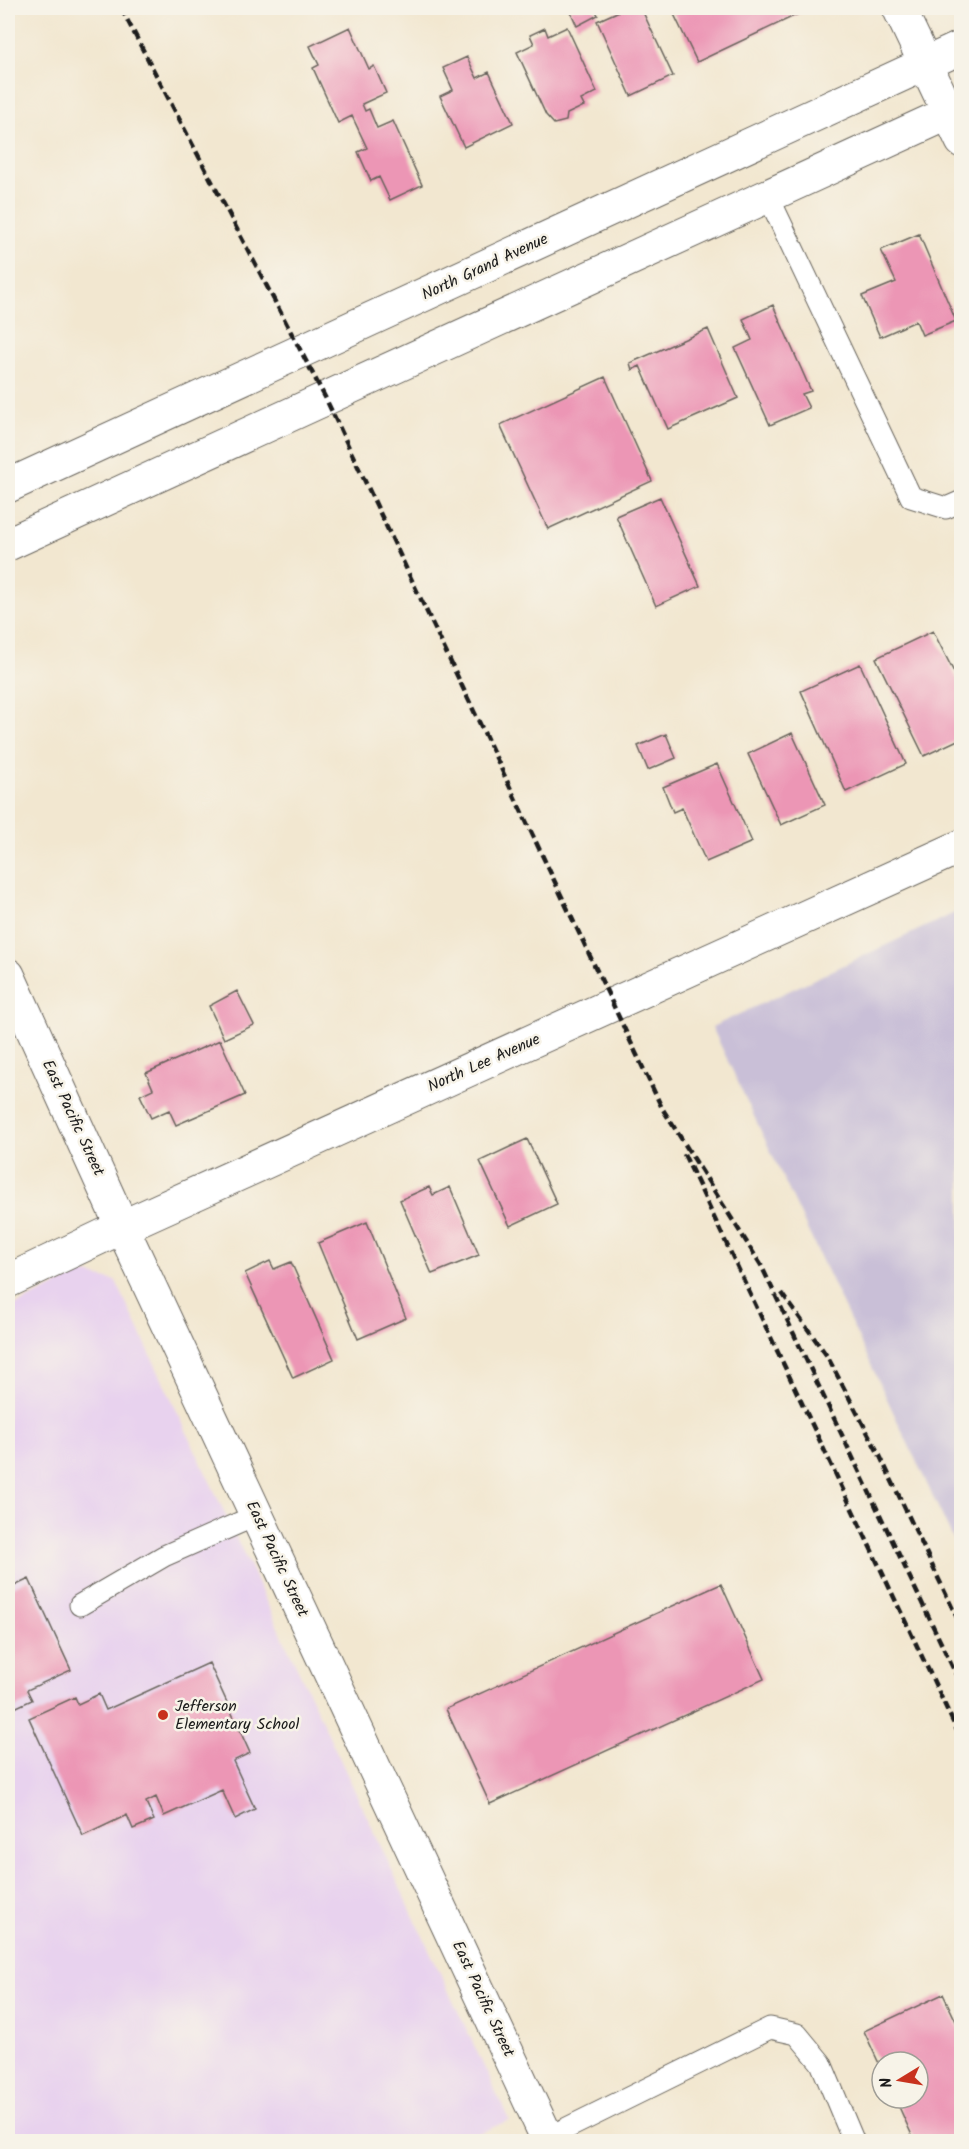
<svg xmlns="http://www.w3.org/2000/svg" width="969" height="2149" viewBox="0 0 969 2149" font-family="Kalam,sans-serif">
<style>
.built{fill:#e8d2ee}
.industrial{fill:#c9bfd7}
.building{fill:#ec96b5}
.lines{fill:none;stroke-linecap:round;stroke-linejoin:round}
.lane-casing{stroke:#67635b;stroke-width:23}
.street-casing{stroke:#67635b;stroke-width:35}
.secondary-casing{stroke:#67635b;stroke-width:35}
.lane{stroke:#fff;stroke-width:21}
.street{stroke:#fff;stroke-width:33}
.secondary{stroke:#fff;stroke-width:33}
.rail{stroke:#1c1c1c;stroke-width:4.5;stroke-dasharray:9 4.5;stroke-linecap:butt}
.poi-dot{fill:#c8321e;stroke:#f7f3e8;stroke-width:2}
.labels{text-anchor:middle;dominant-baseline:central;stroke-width:5;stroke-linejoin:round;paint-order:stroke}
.street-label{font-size:16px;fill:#1c1c1c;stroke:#f7f3e8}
.poi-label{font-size:16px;fill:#1c1c1c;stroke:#f7f3e8;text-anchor:start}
</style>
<rect width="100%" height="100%" fill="#f7f3e8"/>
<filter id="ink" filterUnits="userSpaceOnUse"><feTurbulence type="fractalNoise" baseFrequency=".0167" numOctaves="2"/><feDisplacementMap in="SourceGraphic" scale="12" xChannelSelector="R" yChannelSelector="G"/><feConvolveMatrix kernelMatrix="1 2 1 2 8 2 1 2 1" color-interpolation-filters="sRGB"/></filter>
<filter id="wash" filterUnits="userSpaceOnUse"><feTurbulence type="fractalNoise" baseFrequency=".008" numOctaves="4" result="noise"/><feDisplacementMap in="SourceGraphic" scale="24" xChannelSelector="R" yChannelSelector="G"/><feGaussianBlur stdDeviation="1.35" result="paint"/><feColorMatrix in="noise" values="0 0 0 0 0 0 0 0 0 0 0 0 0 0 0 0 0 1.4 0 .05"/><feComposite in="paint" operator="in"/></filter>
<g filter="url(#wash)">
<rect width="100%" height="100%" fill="#f2e7d0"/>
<path class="built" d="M 83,1273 L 116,1281 L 509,2120 L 460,2142 L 8,2141 L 8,1309 Z"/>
<path class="industrial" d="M 961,910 L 961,1556 L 712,1027 Z"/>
<g id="blocks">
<path class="building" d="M 569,8 L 594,8 L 598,15 L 577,26 Z
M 626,8 L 641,8 L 673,76 L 631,96 L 597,21 Z
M 671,8 L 811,8 L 697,62 Z
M 350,27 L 369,69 L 374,66 L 386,93 L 362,104 L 365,111 L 369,109 L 377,128 L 393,121 L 422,185 L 390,200 L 379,177 L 371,181 L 358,152 L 367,148 L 352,116 L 338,123 L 313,68 L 319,65 L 310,46 Z
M 567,27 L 597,92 L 581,100 L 584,106 L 567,114 L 566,121 L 554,124 L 546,115 L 517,52 L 534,44 L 530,35 L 545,28 L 548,36 Z
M 467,57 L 477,78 L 489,72 L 513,123 L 464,147 L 440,96 L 453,90 L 443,68 Z
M 919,234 L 956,321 L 922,335 L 916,321 L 880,337 L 862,296 L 896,282 L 881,250 Z
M 773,305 L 811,391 L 802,394 L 809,408 L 770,425 L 735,348 L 752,340 L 743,319 Z
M 708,329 L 738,398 L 668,429 L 640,366 L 632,370 L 630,363 Z
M 605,377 L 652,481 L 548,529 L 500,425 Z
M 660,497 L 700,586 L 656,606 L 616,516 Z
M 933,631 L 962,688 L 962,738 L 924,756 L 876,658 Z
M 860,664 L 906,764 L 846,792 L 801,691 Z
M 792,733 L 825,805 L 781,825 L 748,754 Z
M 666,734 L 676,758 L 648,770 L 638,746 Z
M 717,764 L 752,842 L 706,862 L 682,808 L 673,812 L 663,787 Z
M 237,991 L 254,1025 L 224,1039 L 209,1006 Z
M 220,1040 L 245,1095 L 176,1125 L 169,1110 L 151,1118 L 140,1095 L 153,1089 L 146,1073 Z
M 527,1139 L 557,1204 L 510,1226 L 480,1161 Z
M 429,1187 L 433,1195 L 450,1187 L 479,1255 L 432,1274 L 400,1200 Z
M 367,1222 L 406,1318 L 358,1339 L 318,1243 Z
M 270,1261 L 274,1269 L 291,1262 L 334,1359 L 293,1378 L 245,1273 Z
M 29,1579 L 71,1670 L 27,1690 L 32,1700 L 8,1711 L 8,1589 Z
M 721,1584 L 764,1679 L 490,1804 L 446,1709 Z
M 209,1663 L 250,1753 L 233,1761 L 255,1809 L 235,1819 L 222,1790 L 164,1816 L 156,1797 L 146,1802 L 154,1820 L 133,1829 L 127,1815 L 83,1836 L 29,1718 L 75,1697 L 78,1704 L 99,1694 L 106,1710 Z
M 943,1994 L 962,2034 L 962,2142 L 915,2142 L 895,2098 L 918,2098 L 918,2062 L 882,2062 L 882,2070 L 864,2031 Z"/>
</g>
</g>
<g filter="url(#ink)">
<use href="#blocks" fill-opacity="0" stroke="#67635b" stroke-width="1.5"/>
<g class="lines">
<g class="lane-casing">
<path id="lane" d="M 768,196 L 911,497 L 946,508 L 962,501
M 80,1605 L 164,1556 L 257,1515
M 547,2138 L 770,2028 L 797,2034 L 821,2063 L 854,2142"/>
</g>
<g class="street-casing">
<path id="street" d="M 899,8 L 962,141
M 8,975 L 122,1227 L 549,2142
M 8,1281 L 122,1227 L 962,846"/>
</g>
<g class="secondary-casing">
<path id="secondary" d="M 8,486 L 962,47
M 8,544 L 962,107"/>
</g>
<use href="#lane" class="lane"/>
<use href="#street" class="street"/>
<use href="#secondary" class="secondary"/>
<path class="rail" d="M 121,8 L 326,399 L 662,1108 L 761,1265 L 962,1687
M 684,1154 L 962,1741
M 782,1293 L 827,1356 L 880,1456 L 962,1628"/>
</g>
</g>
<circle class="poi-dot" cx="163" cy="1715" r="6"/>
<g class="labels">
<g class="street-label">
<text transform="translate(485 267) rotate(-25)">North Grand Avenue</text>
<text transform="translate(484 1063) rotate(-24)">North Lee Avenue</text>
<text transform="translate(73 1118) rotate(65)">East Pacific Street</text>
<text transform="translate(277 1559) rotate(65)">East Pacific Street</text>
<text transform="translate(483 1999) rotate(65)">East Pacific Street</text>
</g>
<g class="poi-label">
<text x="175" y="1706">Jefferson<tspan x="175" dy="18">Elementary School</tspan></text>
</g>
</g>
<rect width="969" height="2149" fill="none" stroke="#f7f3e8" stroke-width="30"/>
<g transform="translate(900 2080) rotate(259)"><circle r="28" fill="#f7f3e8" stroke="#9f9d96" stroke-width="1.5"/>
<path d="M0-4.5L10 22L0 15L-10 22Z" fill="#c8321e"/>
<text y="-9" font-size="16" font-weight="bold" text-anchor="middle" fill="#1c1c1c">N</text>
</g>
</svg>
